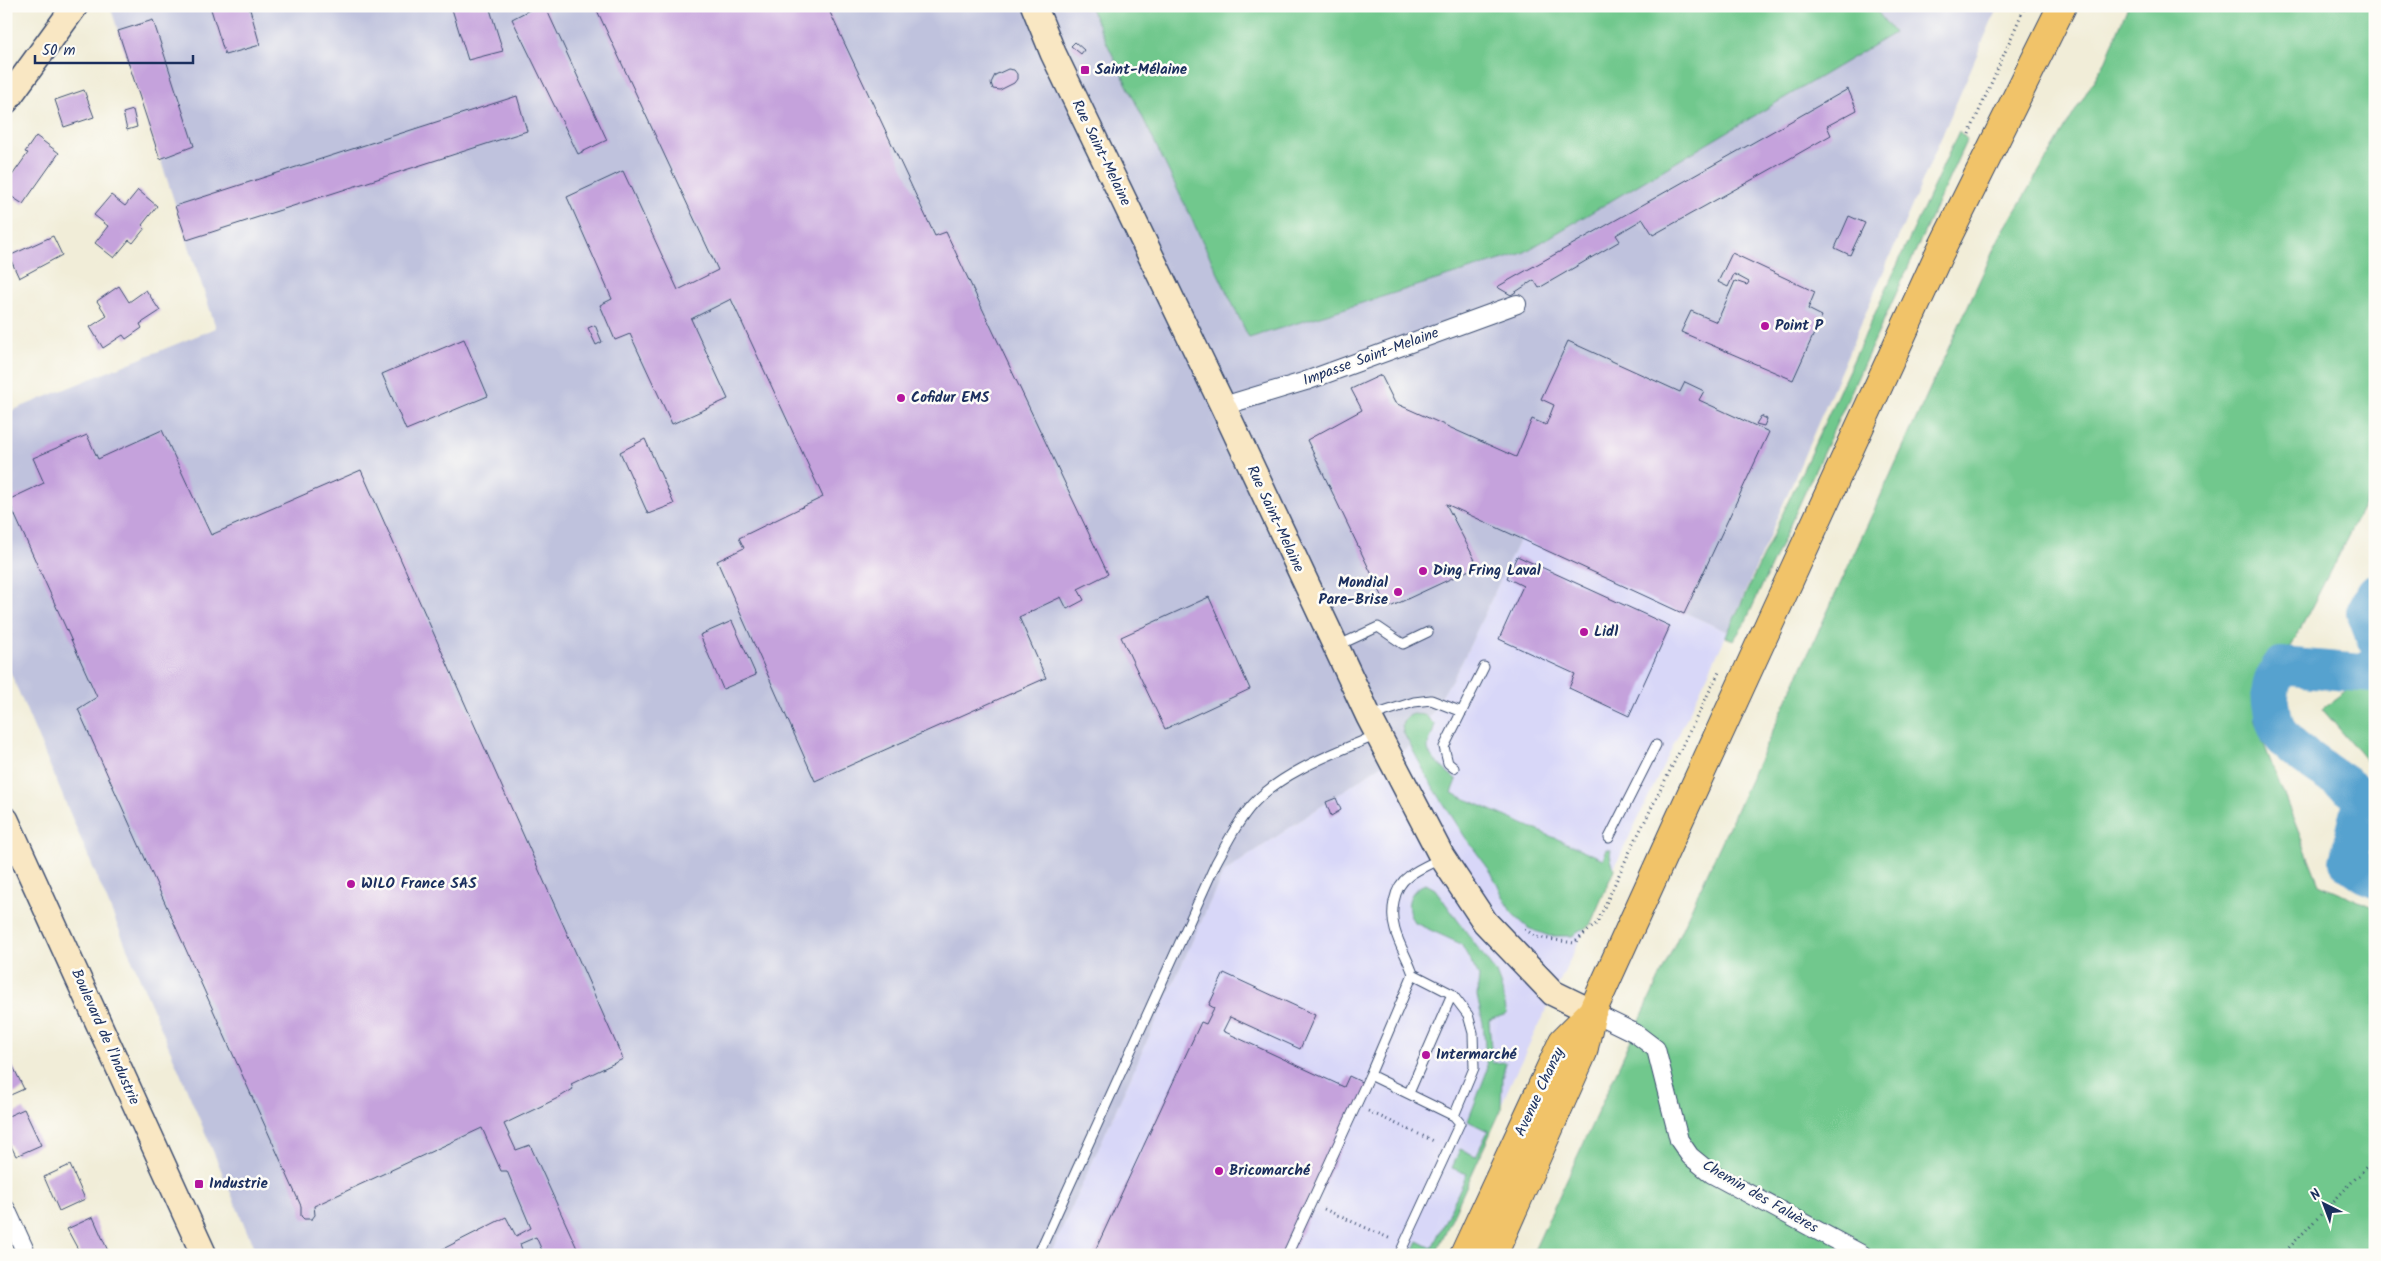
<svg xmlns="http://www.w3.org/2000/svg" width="2381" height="1261" viewBox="0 0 2381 1261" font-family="Kalam,sans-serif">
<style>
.built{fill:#d8d7f8}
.industrial{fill:#bfc2dd}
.green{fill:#71c88d;stroke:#467c76}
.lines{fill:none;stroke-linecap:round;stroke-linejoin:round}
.river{stroke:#57a2cf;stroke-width:38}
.building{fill:#c5a2dc}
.lane-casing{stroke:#3b4c70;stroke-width:11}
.street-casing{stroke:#3b4c70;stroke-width:20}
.secondary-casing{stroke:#3b4c70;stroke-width:28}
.primary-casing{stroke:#3b4c70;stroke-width:30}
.path{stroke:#3b4c70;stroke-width:3;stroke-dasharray:1 4;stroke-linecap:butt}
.lane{stroke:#fff;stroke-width:9}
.street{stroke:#fff;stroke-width:18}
.secondary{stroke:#f9e7c3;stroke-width:25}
.primary{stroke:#f1c369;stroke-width:28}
.poi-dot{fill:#b5179e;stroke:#fdfcf7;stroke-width:2}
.labels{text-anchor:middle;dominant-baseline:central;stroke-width:5;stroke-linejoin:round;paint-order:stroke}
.poi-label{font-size:15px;font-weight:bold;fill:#1b2f5e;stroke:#fdfcf7;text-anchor:start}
.street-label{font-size:15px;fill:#1b2f5e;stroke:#fdfcf7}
</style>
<rect width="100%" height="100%" fill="#fdfcf7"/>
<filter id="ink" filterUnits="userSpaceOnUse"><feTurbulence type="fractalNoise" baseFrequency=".02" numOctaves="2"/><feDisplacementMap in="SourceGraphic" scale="10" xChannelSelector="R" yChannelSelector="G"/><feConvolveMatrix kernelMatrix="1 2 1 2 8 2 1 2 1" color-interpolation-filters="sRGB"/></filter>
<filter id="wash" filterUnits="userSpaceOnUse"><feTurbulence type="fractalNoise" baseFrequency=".0096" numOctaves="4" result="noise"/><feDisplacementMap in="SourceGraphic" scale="20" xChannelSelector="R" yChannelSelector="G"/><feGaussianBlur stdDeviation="1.12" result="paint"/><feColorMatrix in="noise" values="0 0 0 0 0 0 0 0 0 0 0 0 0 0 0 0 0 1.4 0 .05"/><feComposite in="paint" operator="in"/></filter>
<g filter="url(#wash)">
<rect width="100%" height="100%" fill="#f1edd8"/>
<path class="built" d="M 1520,538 L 1728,632 L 1514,1076 L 1434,1255 L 1050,1255 L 1223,873 L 1414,743 L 1461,664 Z"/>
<path class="industrial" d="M 110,6 L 1998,6 L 1728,632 L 1520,538 L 1461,664 L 1414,743 L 1223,873 L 1050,1255 L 257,1255 L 6,662 L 6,413 L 216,328 Z"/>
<path class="green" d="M 1089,6 L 1873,6 L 1894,33 L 1523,253 L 1249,338 Z
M 2128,6 L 2375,6 L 2375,484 L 2254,719 L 2319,884 L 2375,908 L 2375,1255 L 1532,1255 L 2000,236 L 2106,60 Z
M 1959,131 L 1967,139 L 1745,623 L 1733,641 L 1726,637 L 1728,632 Z
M 2375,670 L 2375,767 L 2371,766 L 2322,709 Z
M 1413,714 L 1425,715 L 1434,724 C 1435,732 1428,739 1428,748 C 1428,758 1449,773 1457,780 L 1452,793 L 1603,859 L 1607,849 L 1611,850 L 1610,855 L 1614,870 L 1590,925 L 1572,936 L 1549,936 L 1528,928 L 1511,912 L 1491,872 L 1465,837 L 1430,782 L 1403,732 C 1401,722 1404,718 1413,714 Z
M 1426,884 L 1435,889 L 1496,973 L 1501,986 L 1507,1014 L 1489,1020 L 1492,1063 L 1506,1062 L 1502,1078 L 1501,1110 L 1435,1255 L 1411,1255 L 1418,1241 L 1432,1248 L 1467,1174 L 1452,1168 L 1460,1149 L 1476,1156 L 1488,1131 L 1468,1121 L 1487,1071 L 1483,1023 L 1477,996 L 1479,976 L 1461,944 L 1415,923 C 1403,909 1408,889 1426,884 Z"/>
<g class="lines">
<path class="river" d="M 2375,593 L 2365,612 L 2375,638
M 2375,664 L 2372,674 L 2281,666 C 2271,680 2268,691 2272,709 C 2273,717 2275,727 2280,734 C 2294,755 2342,779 2363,798 L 2348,862 L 2365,874 L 2375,878"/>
</g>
<g id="blocks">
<path class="building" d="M 210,6 L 249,6 L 260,45 L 225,55 Z
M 451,6 L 489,6 L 503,51 L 468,60 Z
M 537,6 L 545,6 L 607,140 L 578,154 L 512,19 Z
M 595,6 L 827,6 L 935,236 L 946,232 L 1108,574 L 1078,589 L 1084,600 L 1067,609 L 1061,597 L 1019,617 L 1046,678 L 815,781 L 717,561 L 744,548 L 739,538 L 823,497 L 731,299 L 691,319 L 728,399 L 672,424 L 630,334 L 615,340 L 600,305 L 612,299 L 567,197 L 623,171 L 678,290 L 718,270 Z
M 153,20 L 194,146 L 160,159 L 118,31 Z
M 1075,42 L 1084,50 L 1081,54 L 1071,46 Z
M 1008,69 L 1014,70 L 1017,74 L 1017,79 L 1014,83 L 1000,90 L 993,89 L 991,83 L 995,75 Z
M 1848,89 L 1857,110 L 1827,126 L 1831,135 L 1775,167 L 1653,235 L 1643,219 L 1616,235 L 1620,241 L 1539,288 L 1534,280 L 1511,295 L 1497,287 Z
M 84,90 L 94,117 L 64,127 L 55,100 Z
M 517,96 L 527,131 L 187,240 L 175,206 Z
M 133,110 L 137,127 L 127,130 L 123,113 Z
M 36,136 L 59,153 L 23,204 L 6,193 L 6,184 L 28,153 L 25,152 Z
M 138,190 L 157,206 L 142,225 L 145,228 L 133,243 L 129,240 L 114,258 L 95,243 L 108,226 L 94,215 L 111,195 L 125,206 Z
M 1849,216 L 1865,223 L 1850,255 L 1835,248 Z
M 53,236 L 62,255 L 19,278 L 9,256 Z
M 1732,253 L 1815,292 L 1808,309 L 1822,316 L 1793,380 L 1681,332 L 1691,311 L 1717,322 L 1735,281 L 1747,285 L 1749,282 L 1734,274 L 1728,287 L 1718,282 Z
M 119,286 L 129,302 L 146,290 L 160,311 L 140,324 L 142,328 L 126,339 L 123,335 L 103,348 L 90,327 L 107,316 L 97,301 Z
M 595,325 L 602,342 L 596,345 L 588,328 Z
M 464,339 L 488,396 L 406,430 L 382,374 Z
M 1568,341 L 1680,392 L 1685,382 L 1704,391 L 1699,400 L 1769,432 L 1684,614 L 1446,504 L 1478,566 L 1388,608 L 1307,440 L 1362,410 L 1351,389 L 1381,375 L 1395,403 L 1516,457 L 1532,419 L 1546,425 L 1554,405 L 1541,399 Z
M 1761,416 L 1767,419 L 1764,426 L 1756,424 Z
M 162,430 L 211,535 L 361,470 L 623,1059 L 571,1084 L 573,1089 L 558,1098 L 504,1124 L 516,1150 L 530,1145 L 580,1255 L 544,1255 L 536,1237 L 520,1244 L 524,1255 L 431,1255 L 506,1217 L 516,1236 L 531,1228 L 507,1171 L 501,1171 L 482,1128 L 314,1206 L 315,1215 L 312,1219 L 304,1219 L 301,1216 L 301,1206 L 78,709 L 97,697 L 8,500 L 44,483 L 33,458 L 87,435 L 98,459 Z
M 645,439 L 674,504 L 648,514 L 620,452 Z
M 1517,556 L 1670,626 L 1629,716 L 1569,688 L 1575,674 L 1499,639 L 1523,586 L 1507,578 Z
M 1209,597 L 1250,689 L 1165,729 L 1121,637 Z
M 732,621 L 756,675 L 723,689 L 700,635 Z
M 1336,798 L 1341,810 L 1331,816 L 1326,802 Z
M 1224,973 L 1315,1015 L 1300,1049 L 1230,1017 L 1223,1031 L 1344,1087 L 1349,1076 L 1370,1086 L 1291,1255 L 1093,1255 L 1201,1022 L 1206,1024 L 1214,1008 L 1209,1005 Z
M 6,1056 L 8,1056 L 24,1089 L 6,1097 Z
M 24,1109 L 41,1145 L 16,1156 L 6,1136 L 6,1117 Z
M 70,1165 L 85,1199 L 59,1211 L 44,1177 Z
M 93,1217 L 108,1251 L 100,1255 L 81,1255 L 67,1229 Z"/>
</g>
</g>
<g filter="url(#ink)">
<use href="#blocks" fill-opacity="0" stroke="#3b4c70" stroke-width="1"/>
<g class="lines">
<g class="lane-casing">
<path id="lane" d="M 1337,646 L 1378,627 L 1403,644 L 1428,632
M 1371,716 L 1414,702 L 1431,700 L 1462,712
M 1454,768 L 1448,763 L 1444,747 L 1484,667
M 1609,838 L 1656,745
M 1413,974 L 1452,994 L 1468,1015 L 1473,1033 L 1474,1068 L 1454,1116
M 1409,1093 L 1452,994
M 1038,1255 L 1216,863 C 1227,843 1238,821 1253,804 C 1283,771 1337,752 1377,735
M 1287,1255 L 1370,1075
M 1399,1255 L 1460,1123 L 1454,1116 L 1370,1075 L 1413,974 C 1408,959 1399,945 1395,930 C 1390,913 1393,887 1409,876 C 1418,869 1430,864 1440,859"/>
</g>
<g class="street-casing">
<path id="street" d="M 1223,406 L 1306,381 L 1517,304
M 1592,1012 L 1635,1033 L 1656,1049 L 1679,1140 L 1690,1156 L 1712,1174 L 1863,1255
M 6,1209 L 27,1255"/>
</g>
<g class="secondary-casing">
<path id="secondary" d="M 1034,6 L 1053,53 L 1223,406 L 1369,717 L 1442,857 L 1485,922 L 1553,993 L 1592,1012
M 6,101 L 75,6
M 6,820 L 204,1255"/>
</g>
<g class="primary-casing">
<path id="primary" d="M 1464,1255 L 1563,1041 L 1592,1012
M 1493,1255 L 1583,1052 L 1592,1012 L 1676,827 L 1939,254 L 2062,6"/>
</g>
<path class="path" d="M 1969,134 L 2025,6
M 1525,929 L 1536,937 L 1574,943 L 1597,923 L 1628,855 L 1719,672
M 1368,1111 L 1436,1142
M 1324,1209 L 1391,1239
M 2282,1255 L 2375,1158"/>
<use href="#lane" class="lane"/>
<use href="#street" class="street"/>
<use href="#secondary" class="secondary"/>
<use href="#primary" class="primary"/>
</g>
</g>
<g class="poi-dot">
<rect x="1080" y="65" width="10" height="10" rx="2.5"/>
<circle cx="1765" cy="326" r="5"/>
<circle cx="901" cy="398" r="5"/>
<circle cx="1423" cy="571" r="5"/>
<circle cx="1398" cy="592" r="5"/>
<circle cx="1584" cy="632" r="5"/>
<circle cx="351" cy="884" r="5"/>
<circle cx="1426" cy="1055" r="5"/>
<circle cx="1219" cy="1171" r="5"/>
<rect x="194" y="1179" width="10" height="10" rx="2.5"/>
</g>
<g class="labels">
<g class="poi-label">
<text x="1095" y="70">Saint-Mélaine</text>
<text x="1775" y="326">Point P</text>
<text x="911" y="398">Cofidur EMS</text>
<text x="1433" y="571">Ding Fring Laval</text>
<text x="1388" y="583" text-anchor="end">Mondial<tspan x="1388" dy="17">Pare-Brise</tspan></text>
<text x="1594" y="632">Lidl</text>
<text x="361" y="884">WILO France SAS</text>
<text x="1436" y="1055">Intermarché</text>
<text x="1229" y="1171">Bricomarché</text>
<text x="209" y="1184">Industrie</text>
</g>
<g class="street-label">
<text transform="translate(1101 153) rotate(64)">Rue Saint-Melaine</text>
<text transform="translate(1371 357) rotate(-20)">Impasse Saint-Melaine</text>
<text transform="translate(1275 519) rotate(65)">Rue Saint-Melaine</text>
<text transform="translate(105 1037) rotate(66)">Boulevard de l'Industrie</text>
<text transform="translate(1540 1092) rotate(-65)">Avenue Chanzy</text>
<text transform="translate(1760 1197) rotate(30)">Chemin des Faluères</text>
</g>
</g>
<rect width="2381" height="1261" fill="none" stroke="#fdfcf7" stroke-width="25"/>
<g transform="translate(2324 1204) rotate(318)" stroke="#fdfcf7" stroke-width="4" paint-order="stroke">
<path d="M0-4L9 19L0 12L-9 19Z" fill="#1b2f5e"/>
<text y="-8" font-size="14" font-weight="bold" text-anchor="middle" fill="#1b2f5e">N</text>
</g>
<path d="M35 55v8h158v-8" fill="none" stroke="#1b2f5e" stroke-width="2.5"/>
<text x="42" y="55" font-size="15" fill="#1b2f5e" stroke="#fdfcf7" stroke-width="4" paint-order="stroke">50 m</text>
</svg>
